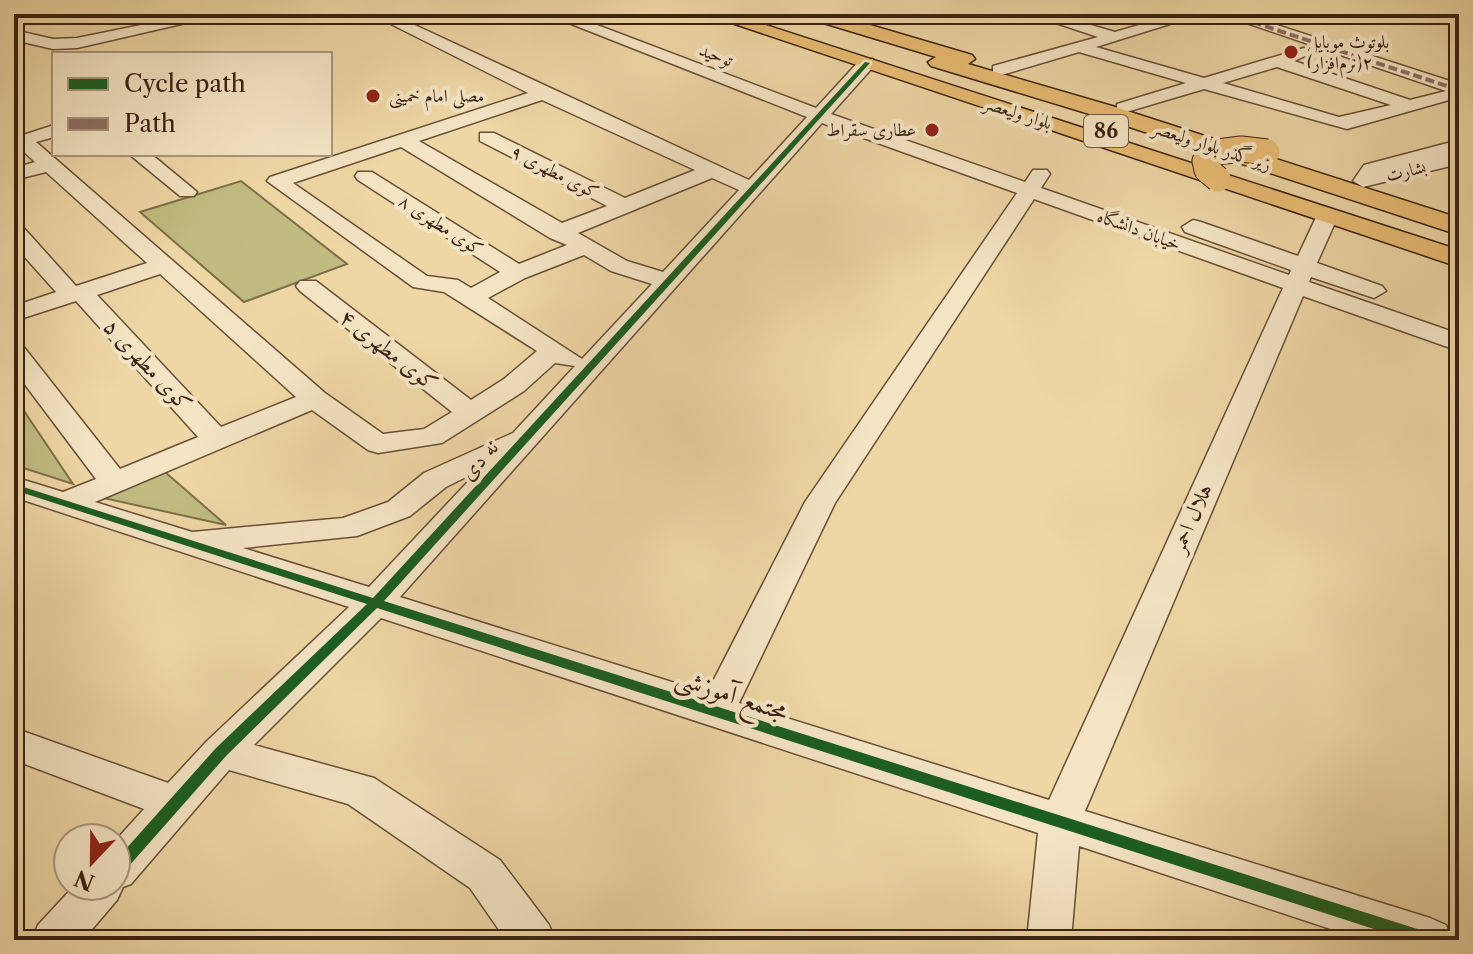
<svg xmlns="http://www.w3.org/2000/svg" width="1473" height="954" viewBox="0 0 1473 954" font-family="'Libre Caslon Text',Amiri,serif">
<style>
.green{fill:#c0bc81;stroke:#7e6f4a;stroke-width:2}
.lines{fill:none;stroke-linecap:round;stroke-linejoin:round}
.river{fill:#9db7b1;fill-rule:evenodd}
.minor-casing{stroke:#684f37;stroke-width:3}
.major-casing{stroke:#3b2212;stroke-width:3}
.minor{fill:#f4e4c4;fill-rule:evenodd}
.major{fill:#e7bb72;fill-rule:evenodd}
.major-bridge-casing{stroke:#3b2212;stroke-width:27;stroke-linecap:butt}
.major-bridge{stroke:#e7bb72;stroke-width:25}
.quiet{stroke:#8d6e63;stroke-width:4;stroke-dasharray:9 4;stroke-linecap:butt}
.cycleway-casing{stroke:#f4e4c4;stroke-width:5}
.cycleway{fill:#1b5e20;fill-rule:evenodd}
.poi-dot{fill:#8f2418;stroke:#f4e4c4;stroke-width:3}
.labels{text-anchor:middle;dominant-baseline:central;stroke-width:8;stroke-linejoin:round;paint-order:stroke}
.far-poi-label{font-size:18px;fill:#3b2212;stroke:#f4e4c4;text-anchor:start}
.far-street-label{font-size:18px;fill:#3b2212;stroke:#f4e4c4}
.shield{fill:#f4e4c4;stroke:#725c47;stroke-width:2}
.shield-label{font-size:20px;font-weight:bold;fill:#3b2212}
.street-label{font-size:22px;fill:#3b2212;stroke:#f4e4c4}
.near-street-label{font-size:26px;fill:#3b2212;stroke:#f4e4c4}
</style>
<rect width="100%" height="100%" fill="#eed6a5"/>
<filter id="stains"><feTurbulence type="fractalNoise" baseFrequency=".0025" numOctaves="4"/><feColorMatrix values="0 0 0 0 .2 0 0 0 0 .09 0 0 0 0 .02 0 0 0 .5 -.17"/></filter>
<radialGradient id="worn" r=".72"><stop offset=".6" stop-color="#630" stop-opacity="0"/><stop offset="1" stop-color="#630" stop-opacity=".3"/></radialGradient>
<path class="green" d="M 241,181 L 347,264 L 244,302 L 140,212 Z
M 14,396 L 73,484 L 14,465 Z
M 165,472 L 226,525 L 99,497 Z"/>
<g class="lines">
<path class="river" d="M 14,14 L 39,14 L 36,19 L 14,25 Z"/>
<g class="minor-casing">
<path id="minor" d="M 195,14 L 225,14 L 77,48 L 53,49 L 14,40 L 14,30 L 53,39 L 77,38 Z
M 371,14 L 391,14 L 749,180 L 807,117 L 546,14 L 568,14 L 816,108 L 861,59 L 873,59 L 873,67 L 831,114 L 1025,182 L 1033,170 L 1047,170 L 1050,174 L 1041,188 L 1289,275 L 1291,270 L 1185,232 L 1182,227 L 1193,220 L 1201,222 L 1298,256 L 1319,211 L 1335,211 L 1338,216 L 1317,263 L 1382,286 L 1386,291 L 1374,298 L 1311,277 L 1309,282 L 1459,334 L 1459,351 L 1303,296 L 1085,811 L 1430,918 L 1446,925 L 1452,940 L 1364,940 L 1079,846 L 1071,940 L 1027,940 L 1038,833 L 381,618 L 254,745 L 374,778 L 500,860 L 549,925 L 555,940 L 506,940 L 470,888 L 348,804 L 229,770 L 131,884 L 123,887 L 117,900 L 83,940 L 32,940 L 38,925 L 74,886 L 116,886 L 116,840 L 144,809 L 14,760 L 14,728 L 168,783 L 207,741 L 349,607 L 14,497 L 14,477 L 63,492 L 96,479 L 14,370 L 14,344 L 23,346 L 120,469 L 198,437 L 76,301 L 14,321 L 14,306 L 56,292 L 14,245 L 14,224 L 22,226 L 76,286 L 147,263 L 46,172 L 14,180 L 14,168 L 35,162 L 15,144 L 14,138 L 54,125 L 54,137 L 36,142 L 325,393 L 383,434 L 424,429 L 452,412 L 300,291 L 296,286 L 300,281 L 316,281 L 471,400 L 504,379 L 537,351 L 444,292 L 413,287 L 267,181 L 270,177 L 528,93 ZM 542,100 L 695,170 L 625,198 L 494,133 L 480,133 L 480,141 L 607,206 L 562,223 L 419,141 ZM 822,123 L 1017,193 L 805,502 L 707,693 L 400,597 ZM 401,147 L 550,238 L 567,245 L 519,264 L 372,172 L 358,172 L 355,176 L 358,180 L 500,272 L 471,288 L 458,280 L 427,276 L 293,183 ZM 712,178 L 739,190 L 663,272 L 627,261 L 578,233 ZM 1034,199 L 1283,288 L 1049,800 L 739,703 L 835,503 ZM 584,255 L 611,271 L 652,284 L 582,359 L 488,298 L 525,278 ZM 160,274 L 296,397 L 221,427 L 97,295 ZM 555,363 L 575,366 L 513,433 L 424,473 L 388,502 L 343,518 L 192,532 L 95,502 L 312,410 L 368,450 L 378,453 L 442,443 L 524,391 ZM 478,471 L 369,587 L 243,548 L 357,536 L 410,516 L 446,487 Z
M 1029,14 L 1053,14 L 1115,32 L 1177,14 L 1202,14 L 1096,47 L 1204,78 L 1304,48 L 1312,53 L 1294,61 L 1410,100 L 1446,91 L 1220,14 L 1243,14 L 1459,84 L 1459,95 L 1450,93 L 1449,100 L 1347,129 L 1204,89 L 1123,113 L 1117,112 L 1117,104 L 1186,83 L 1079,52 L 1005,74 L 993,74 L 993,66 L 1098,37 ZM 1277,67 L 1391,105 L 1339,117 L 1223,83 Z
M 1459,140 L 1459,152 L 1453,154 L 1459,152 L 1459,164 L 1363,187 L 1353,181 L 1364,165 Z
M 129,154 L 151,154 L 197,192 L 194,196 L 180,196 Z"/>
</g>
<g class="major-casing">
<path id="major" d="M 705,14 L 732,14 L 1459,250 L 1459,267 Z
M 804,14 L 833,14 L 972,55 L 975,59 L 968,64 L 1112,106 L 1459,218 L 1459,235 L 1096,116 L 931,66 L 928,62 L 936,57 L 807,18 Z"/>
</g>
<use href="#minor" class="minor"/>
<use href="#major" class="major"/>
<g class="major-bridge-casing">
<path id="major-bridge" d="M 1218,179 L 1207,170 L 1205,161 L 1210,153 L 1241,149 L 1267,152"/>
</g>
<use href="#major-bridge" class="major-bridge"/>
<path class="quiet" d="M 1228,14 L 1459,90"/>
<g class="cycleway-casing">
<path id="cycleway" d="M 865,62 L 870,63 L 384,601 L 1430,933 L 1435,935 L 1437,940 L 1408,940 L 377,608 L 226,756 L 121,875 L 116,876 L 116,860 L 216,748 L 367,604 L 14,490 L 14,484 L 373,598 Z"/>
</g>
<use href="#cycleway" class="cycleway"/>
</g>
<g class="poi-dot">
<circle cx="1291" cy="52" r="8"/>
<circle cx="373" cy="96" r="8"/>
<circle cx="932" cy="130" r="8"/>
</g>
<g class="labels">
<g class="far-poi-label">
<text x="1307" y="42">بلوتوث موبایل<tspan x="1307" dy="21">(نرم‌افزار)۲</tspan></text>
<text x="389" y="96">مصلی امام خمینی</text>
<text x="916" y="130" text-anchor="end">عطاری سقراط</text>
</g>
<g class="far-street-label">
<text transform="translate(716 55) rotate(21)">توحید</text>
<text transform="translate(1018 113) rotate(18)">بلوار ولیعصر</text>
<text transform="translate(1212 146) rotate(18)">زیر گذر بلوار ولیعصر</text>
<text transform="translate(1406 171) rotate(-13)">بشارت</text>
<text transform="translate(555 172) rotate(27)">کوی مطهری ۹</text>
<text transform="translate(441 225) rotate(33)">کوی مطهری ۸</text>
<text transform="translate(1139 230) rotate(20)">خیابان دانشگاه</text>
</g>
<rect class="shield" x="1084" y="115" width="44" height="32" rx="6"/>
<g class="shield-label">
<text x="1106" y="131">86</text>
</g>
<g class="street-label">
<text transform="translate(389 350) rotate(38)">کوی مطهری ۴</text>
<text transform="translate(148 365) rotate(47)">کوی مطهری ۵</text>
<text transform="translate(479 460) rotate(-48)">نه دی</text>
<text transform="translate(1191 518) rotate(-66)">هلال احمر</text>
</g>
<g class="near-street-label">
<text transform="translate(732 694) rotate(18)">مجتمع آموزشی</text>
</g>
</g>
<rect width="1473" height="954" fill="none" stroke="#eed6a5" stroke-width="48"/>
<rect x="16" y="16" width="1441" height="922" fill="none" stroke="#3b2212" stroke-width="4"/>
<rect x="24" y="24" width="1425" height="906" fill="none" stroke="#3b2212" stroke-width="2"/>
<rect x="52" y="52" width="280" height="104" fill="#f4e4c4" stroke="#aa967d" stroke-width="2"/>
<rect x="68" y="78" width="40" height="12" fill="#1b5e20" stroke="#aa967d" stroke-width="2"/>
<text x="124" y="92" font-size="24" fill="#3b2212">Cycle path</text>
<rect x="68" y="118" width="40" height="12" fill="#8d6e63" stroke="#aa967d" stroke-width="2"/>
<text x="124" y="132" font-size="24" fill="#3b2212">Path</text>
<g transform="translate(92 862) rotate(202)"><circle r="38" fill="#f4e4c4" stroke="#aa967d" stroke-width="2"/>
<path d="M0-6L14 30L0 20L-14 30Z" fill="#8f2418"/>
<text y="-12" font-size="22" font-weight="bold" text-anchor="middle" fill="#3b2212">N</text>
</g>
<rect width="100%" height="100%" filter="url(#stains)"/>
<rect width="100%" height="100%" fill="url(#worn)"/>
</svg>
